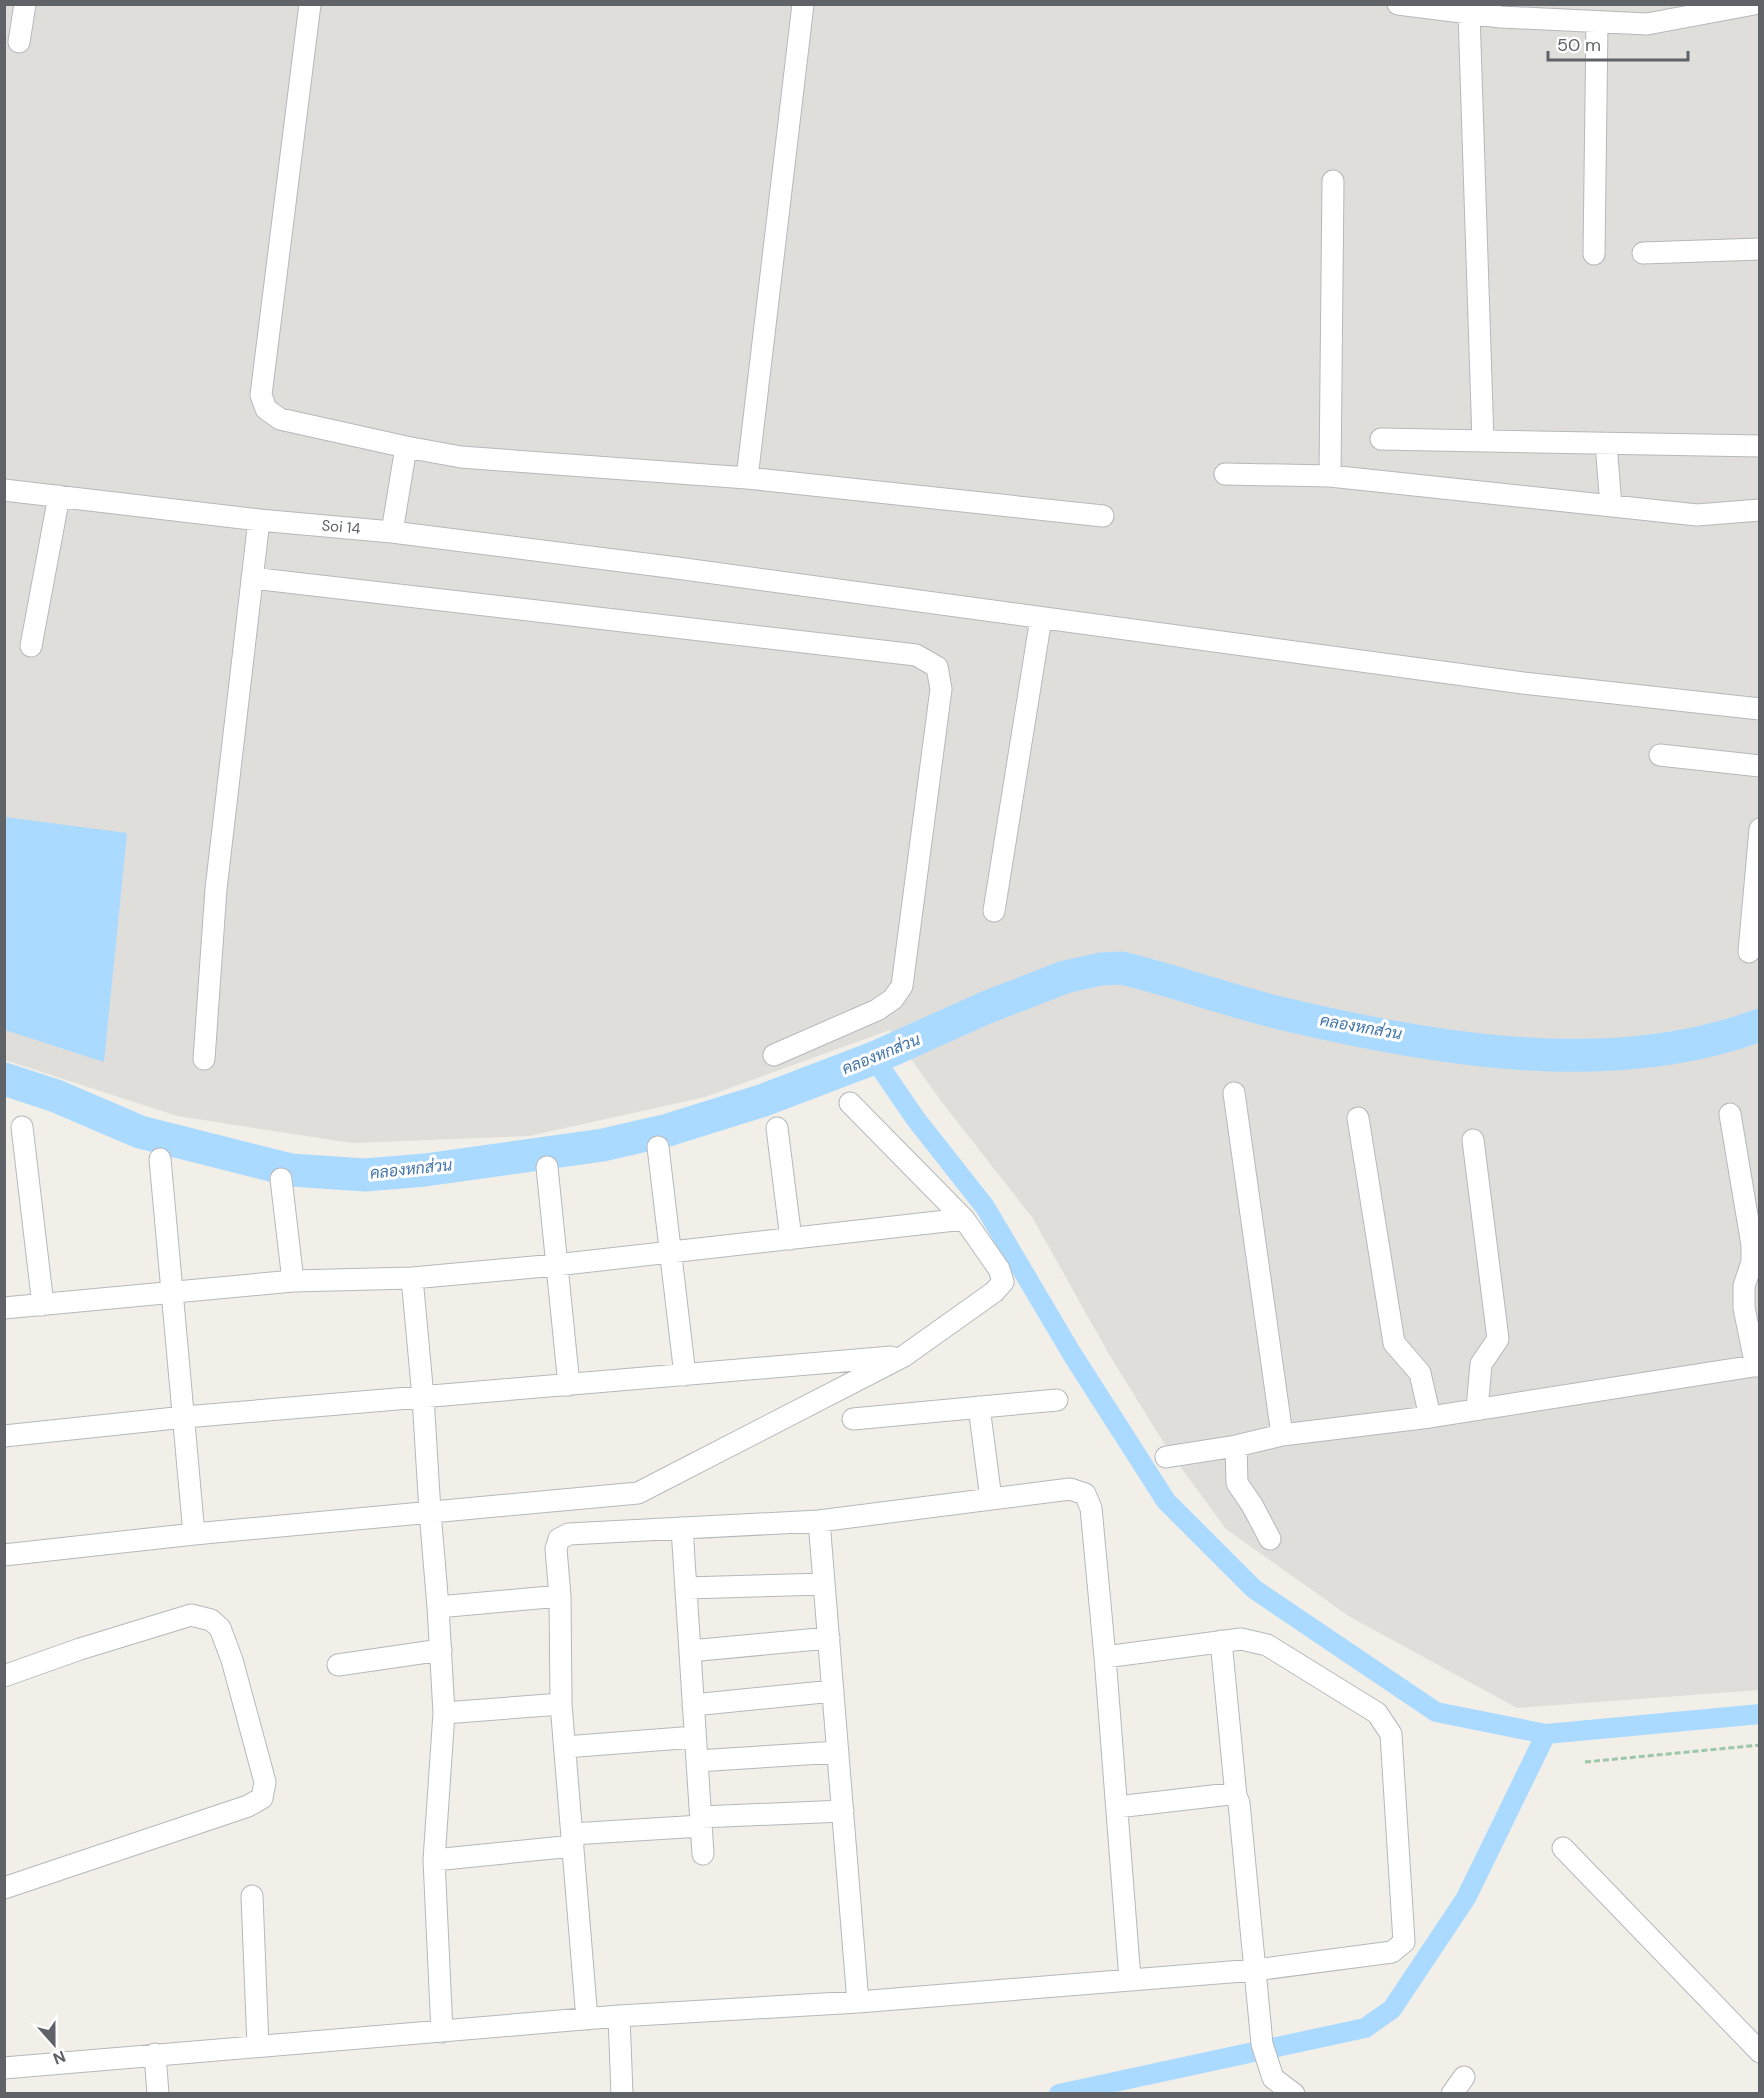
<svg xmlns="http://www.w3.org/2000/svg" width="1764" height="2098" viewBox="0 0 1764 2098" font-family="'DM Sans',Sarabun,sans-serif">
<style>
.industrial{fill:#e0deda}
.water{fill:#aadaff}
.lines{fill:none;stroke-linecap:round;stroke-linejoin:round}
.canal{stroke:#aadaff;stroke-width:20}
.river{stroke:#aadaff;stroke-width:33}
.minor-casing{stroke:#b5b8bc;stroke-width:23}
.path{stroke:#9cc7a9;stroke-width:3;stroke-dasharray:6 3;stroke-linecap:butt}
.minor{stroke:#fff;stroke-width:21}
.labels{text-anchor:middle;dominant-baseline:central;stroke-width:6;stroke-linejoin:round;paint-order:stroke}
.street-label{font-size:15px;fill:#5f6368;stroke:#fff}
.water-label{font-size:16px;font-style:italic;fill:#4174aa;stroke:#fff}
</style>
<rect width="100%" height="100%" fill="#f1efe8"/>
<path class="industrial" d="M 5,5 L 1759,5 L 1759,1690 L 1517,1708 L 1350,1617 L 1226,1529 L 1171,1454 L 1149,1419 L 1110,1356 L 1032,1217 L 944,1105 L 890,1030 L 705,1097 L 529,1136 L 352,1143 L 177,1116 L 5,1060 Z"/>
<path class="water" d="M 5,817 L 127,833 L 104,1062 L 5,1030 Z"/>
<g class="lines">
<path class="canal" d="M 874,1058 L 915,1118 L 985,1207 L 1072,1354 L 1166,1501 L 1254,1589 L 1436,1712 L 1546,1734 L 1760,1714
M 1059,2094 L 1365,2028 L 1392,2009 L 1466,1898 L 1546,1734"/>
<path class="river" d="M 4,1079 L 56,1096 L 140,1132 L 291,1170 L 365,1175 L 425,1170 L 603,1145 L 668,1130 L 761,1101 L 874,1058 L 985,1008 L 1065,977 L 1101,969 L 1122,968 C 1175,981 1227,1000 1280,1013 C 1430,1049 1611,1081 1760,1025"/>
<g class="minor-casing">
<path id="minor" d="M 310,4 L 261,395 L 266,409 L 280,419 L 406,447
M 1398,4 L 1501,17 L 1647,24 L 1754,4
M 1469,13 L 1483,441
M 19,42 L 25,4
M 1333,181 L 1330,476 L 1697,515 L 1760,510
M 1643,253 L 1760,249
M 1594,254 L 1597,22
M 1381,439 L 1760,446
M 1606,444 L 1611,506
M 1225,474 L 1330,476
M 747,478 L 803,4
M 4,490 L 259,520 L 392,532 L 677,568 L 1523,683 L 1760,709
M 392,532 L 406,447 L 461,457 L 747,478 L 1103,516
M 252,578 L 916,655 L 937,667 L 941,689 L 902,986 L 893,999 L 877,1010 L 774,1055
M 31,646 L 59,496
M 1660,755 L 1760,766
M 994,911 L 1041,618
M 1749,952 L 1760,829
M 204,1059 L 216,889 L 259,520
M 1234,1093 L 1282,1435
M 1730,1114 L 1752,1245 L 1752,1262 L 1744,1286 L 1744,1308 L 1756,1366
M 1358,1118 L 1394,1343 L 1420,1373 L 1430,1417
M 22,1127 L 43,1305
M 777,1128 L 791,1239
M 1473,1140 L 1498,1339 L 1481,1364 L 1477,1409
M 658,1147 L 685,1375
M 160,1159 L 194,1534
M 547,1167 L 569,1385
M 281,1179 L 293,1281
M 412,1278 L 423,1397 L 430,1512 L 438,1607 L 444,1713 L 434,1860 L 442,2032
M 4,1308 L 293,1281 L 412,1278 L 556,1265 L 964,1219
M 979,1407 L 991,1499
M 853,1419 L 1057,1400
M 4,1436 L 185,1417 L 891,1357
M 1236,1446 L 1237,1483 L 1252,1505 L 1270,1539
M 1166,1457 L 1236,1446 L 1282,1435 L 1430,1417 L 1760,1365
M 819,1521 L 858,2002
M 682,1528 L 703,1854
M 4,1555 L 194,1534 L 638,1493 L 904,1356 L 994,1292 L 1003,1282 L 999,1269 L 964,1219 L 850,1103
M 686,1588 L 824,1584
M 438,1607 L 560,1596
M 1221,1641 L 1236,1796
M 690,1651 L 829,1638
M 338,1665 L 441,1650
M 4,1676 L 80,1649 L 191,1615 L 211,1620 L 220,1628 L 232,1660 L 265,1782 L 262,1798 L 248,1806 L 4,1888
M 693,1705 L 833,1691
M 444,1713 L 561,1704
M 565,1747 L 695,1737
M 697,1761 L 838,1752
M 1117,1807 L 1230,1794 L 1236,1796 L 1239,1803 L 1262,2044 L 1273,2078 L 1294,2094
M 701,1817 L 843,1811
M 572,1834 L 701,1826
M 1563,1848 L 1760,2052
M 434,1860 L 573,1846
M 252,1896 L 258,2046
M 619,2016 L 622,2094
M 587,2019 L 561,1704 L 560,1596 L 556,1549 L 559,1539 L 569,1534 L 819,1521 L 1070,1489 L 1085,1494 L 1091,1508 L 1105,1657 L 1130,1979
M 155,2054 L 158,2094
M 4,2068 L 619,2016 L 858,2002 L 1255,1970 L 1392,1952 L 1404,1942 L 1391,1734 L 1377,1713 L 1267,1645 L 1241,1639 L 1105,1657
M 1452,2094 L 1464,2077"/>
</g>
<path class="path" d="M 1585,1762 L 1760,1745"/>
<use href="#minor" class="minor"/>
</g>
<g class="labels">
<g class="street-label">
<text transform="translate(341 527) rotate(5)">Soi 14</text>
</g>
<g class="water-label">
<text transform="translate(1361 1027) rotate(10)">คลองหกส่วน</text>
<text transform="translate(881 1054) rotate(-22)">คลองหกส่วน</text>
<text transform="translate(411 1169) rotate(-6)">คลองหกส่วน</text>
</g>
</g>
<rect width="1764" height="2098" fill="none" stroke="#5f6368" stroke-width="12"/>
<g transform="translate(54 2044) rotate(159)" stroke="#ffffff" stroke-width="4.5" paint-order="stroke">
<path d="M0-4.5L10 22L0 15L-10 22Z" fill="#5f6368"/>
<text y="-9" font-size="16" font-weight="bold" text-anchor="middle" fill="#5f6368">N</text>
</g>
<path d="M1548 51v9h140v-9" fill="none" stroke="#5f6368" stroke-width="3"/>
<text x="1557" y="51" font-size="18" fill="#5f6368" stroke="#ffffff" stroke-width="4.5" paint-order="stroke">50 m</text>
</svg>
